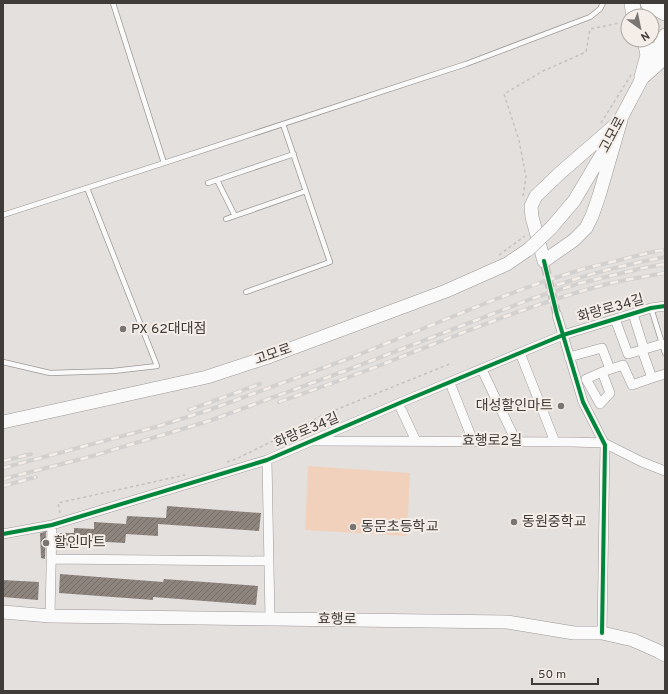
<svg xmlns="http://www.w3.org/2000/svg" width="668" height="694" viewBox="0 0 668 694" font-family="Overpass,'Noto Sans KR',sans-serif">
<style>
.green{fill:#f1d1bc}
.building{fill:url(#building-hatch)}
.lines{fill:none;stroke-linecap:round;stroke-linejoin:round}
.street-tunnel{stroke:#c3bfbd;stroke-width:9;stroke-dasharray:9 4.5;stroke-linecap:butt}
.lane-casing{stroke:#9c9997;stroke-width:6}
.street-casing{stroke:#9c9997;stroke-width:10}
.secondary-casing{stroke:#9c9997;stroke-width:14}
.primary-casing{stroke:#9c9997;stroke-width:16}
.path{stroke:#c3c1c0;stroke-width:1.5;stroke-dasharray:3 3;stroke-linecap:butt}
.lane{stroke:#fbfafa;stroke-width:4.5}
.street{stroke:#fbfafa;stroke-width:9}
.secondary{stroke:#fbfafa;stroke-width:13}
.primary{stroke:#fbfafa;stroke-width:15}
.rail-casing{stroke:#d2d1d0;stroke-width:4}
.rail{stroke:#f5ede7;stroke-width:2.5;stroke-dasharray:8;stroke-linecap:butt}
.secondary-bridge-casing{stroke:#9c9997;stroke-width:14;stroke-linecap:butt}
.secondary-bridge{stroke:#fbfafa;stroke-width:13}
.cycleway-casing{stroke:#f5ede7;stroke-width:6}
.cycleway{stroke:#00873e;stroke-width:4}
.poi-dot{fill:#797573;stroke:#f5ede7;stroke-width:1.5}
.labels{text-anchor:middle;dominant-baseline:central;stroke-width:4;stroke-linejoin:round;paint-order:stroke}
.street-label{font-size:14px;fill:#3f3c39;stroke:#f5ede7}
.poi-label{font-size:14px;fill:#3f3c39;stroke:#f5ede7;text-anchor:start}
</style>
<defs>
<pattern id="building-hatch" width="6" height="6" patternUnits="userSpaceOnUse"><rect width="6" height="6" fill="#8d847d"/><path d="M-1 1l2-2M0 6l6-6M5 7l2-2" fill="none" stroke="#756d67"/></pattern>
</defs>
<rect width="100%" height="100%" fill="#e4e0de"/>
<path class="green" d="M 308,466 L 410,473 L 407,536 L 305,530 Z"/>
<path class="building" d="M 167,506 L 261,513 L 259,531 L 158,524 L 158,536 L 126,534 L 125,543 L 88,541 L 87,547 L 58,545 L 58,533 L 74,533 L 74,528 L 94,529 L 94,522 L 126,524 L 127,516 L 166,518 Z
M 46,532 L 45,558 L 45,559 L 41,558 L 40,533 Z
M 60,574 L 163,582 L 164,579 L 258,586 L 256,605 L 153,597 L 153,600 L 59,593 Z
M 3,580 L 39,582 L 38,600 L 3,597 Z"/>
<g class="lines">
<path class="street-tunnel" d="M 545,266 L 557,315"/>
<g class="lane-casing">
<path id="lane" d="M 113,3 L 164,163
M 217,180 L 235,216
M 208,183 L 294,154
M 3,215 L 164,163 L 466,64 L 590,17 L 600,9 L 603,3
M 226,219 L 306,191
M 246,292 L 330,262 L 283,124
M 651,308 L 665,353
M 3,362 L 50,373 L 113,371 L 157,366 L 87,188"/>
</g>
<g class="street-casing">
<path id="street" d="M 633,314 L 644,349
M 557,315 L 583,402 L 605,445 L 602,633
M 615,319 L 628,354 L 662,344
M 642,350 L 652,378 L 665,374
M 569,357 L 602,348 L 610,369
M 522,358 L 555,442
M 602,372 L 586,379 L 600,404 L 610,393 L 602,372 L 623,365 L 632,385 L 652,378
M 484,374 L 516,441
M 452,388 L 473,441
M 401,409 L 416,441
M 317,441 L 572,442 L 604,443 L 642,462 L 665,471
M 267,460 L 270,619
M 3,534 L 52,525 L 267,460 L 402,402 L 563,335 L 651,308 L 665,306
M 51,559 L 269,561
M 50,616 L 52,525"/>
</g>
<g class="secondary-casing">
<path id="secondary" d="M 621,120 L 599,196 L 592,216 L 586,228 L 574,240 L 544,261 L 532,217 L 531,206 L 536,196 L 560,173 Z
M 551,228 L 574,201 L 602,154 L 665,35
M 3,422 L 207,377 L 271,356 L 446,291 L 507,264 L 529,249
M 3,612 L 50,616 L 507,622 L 574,633 L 602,633 L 633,640 L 658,651 L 665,655"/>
</g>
<g class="primary-casing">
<path id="primary" d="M 632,3 L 634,16
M 648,3 L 665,13
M 642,77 L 648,55 L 645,40
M 642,77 L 661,60 L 665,57"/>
</g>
<path class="path" d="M 601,123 L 631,75
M 523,196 L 526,177 L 519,140 L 504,94 L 543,71 L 586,52 L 590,29 L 620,23
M 499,255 L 525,236
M 227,462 L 236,459 L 281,437 L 323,415 L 452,363
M 60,513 L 58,503 L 185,475"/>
<use href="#lane" class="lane"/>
<use href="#street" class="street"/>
<use href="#secondary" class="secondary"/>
<use href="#primary" class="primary"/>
<g class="rail-casing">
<path id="rail" d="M 557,285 C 592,273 628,264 665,257
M 279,402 C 318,388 357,375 396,359 C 467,331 537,302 611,283 C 629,279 647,276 665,273
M 189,410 L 260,384
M 3,461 L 31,454
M 3,468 L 156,427 L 209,410 L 353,357 L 491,301 L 542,282 L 583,269 L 652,252 L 665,250
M 3,479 L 89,457 L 209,421 L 350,369 L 531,299 L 577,284 L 643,268 L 665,264
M 3,486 L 36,477"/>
</g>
<use href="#rail" class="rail"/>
<g class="secondary-bridge-casing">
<path id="secondary-bridge" d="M 529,249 L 551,228"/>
</g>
<use href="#secondary-bridge" class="secondary-bridge"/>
<g class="cycleway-casing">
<path id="cycleway" d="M 544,261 L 557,315 L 583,402 L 605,445 L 602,633
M 3,534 L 52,525 L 267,460 L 402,402 L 563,335 L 651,308 L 665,306"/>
</g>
<use href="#cycleway" class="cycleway"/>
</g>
<g class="poi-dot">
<circle cx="123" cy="329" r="4"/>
<circle cx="561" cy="406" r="4"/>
<circle cx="514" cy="522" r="4"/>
<circle cx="353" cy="527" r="4"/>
<circle cx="46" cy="543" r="4"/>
</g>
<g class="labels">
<g class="street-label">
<text transform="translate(613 135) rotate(-62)">고모로</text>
<text transform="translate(611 309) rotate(-16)">화랑로34길</text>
<text transform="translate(273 355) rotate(-19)">고모로</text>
<text transform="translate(307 431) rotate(-23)">화랑로34길</text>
<text x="492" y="441">효행로2길</text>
<text transform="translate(337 620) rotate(1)">효행로</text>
</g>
<g class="poi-label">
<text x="131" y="329">PX 62대대점</text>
<text x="553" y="406" text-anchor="end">대성할인마트</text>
<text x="522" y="522">동원중학교</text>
<text x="361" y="527">동문초등학교</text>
<text x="54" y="543">할인마트</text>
</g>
</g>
<rect width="668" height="694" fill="none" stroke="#3f3c39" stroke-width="8"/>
<g transform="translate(640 28) rotate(147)"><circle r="19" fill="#f5ede7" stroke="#aca6a1"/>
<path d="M0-3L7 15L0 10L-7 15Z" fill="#797573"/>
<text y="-6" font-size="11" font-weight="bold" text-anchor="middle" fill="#3f3c39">N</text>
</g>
<path d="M532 678v6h66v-6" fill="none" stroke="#3f3c39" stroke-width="2"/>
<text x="538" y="678" font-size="12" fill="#3f3c39" stroke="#f5ede7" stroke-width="3" paint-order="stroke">50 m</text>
</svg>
